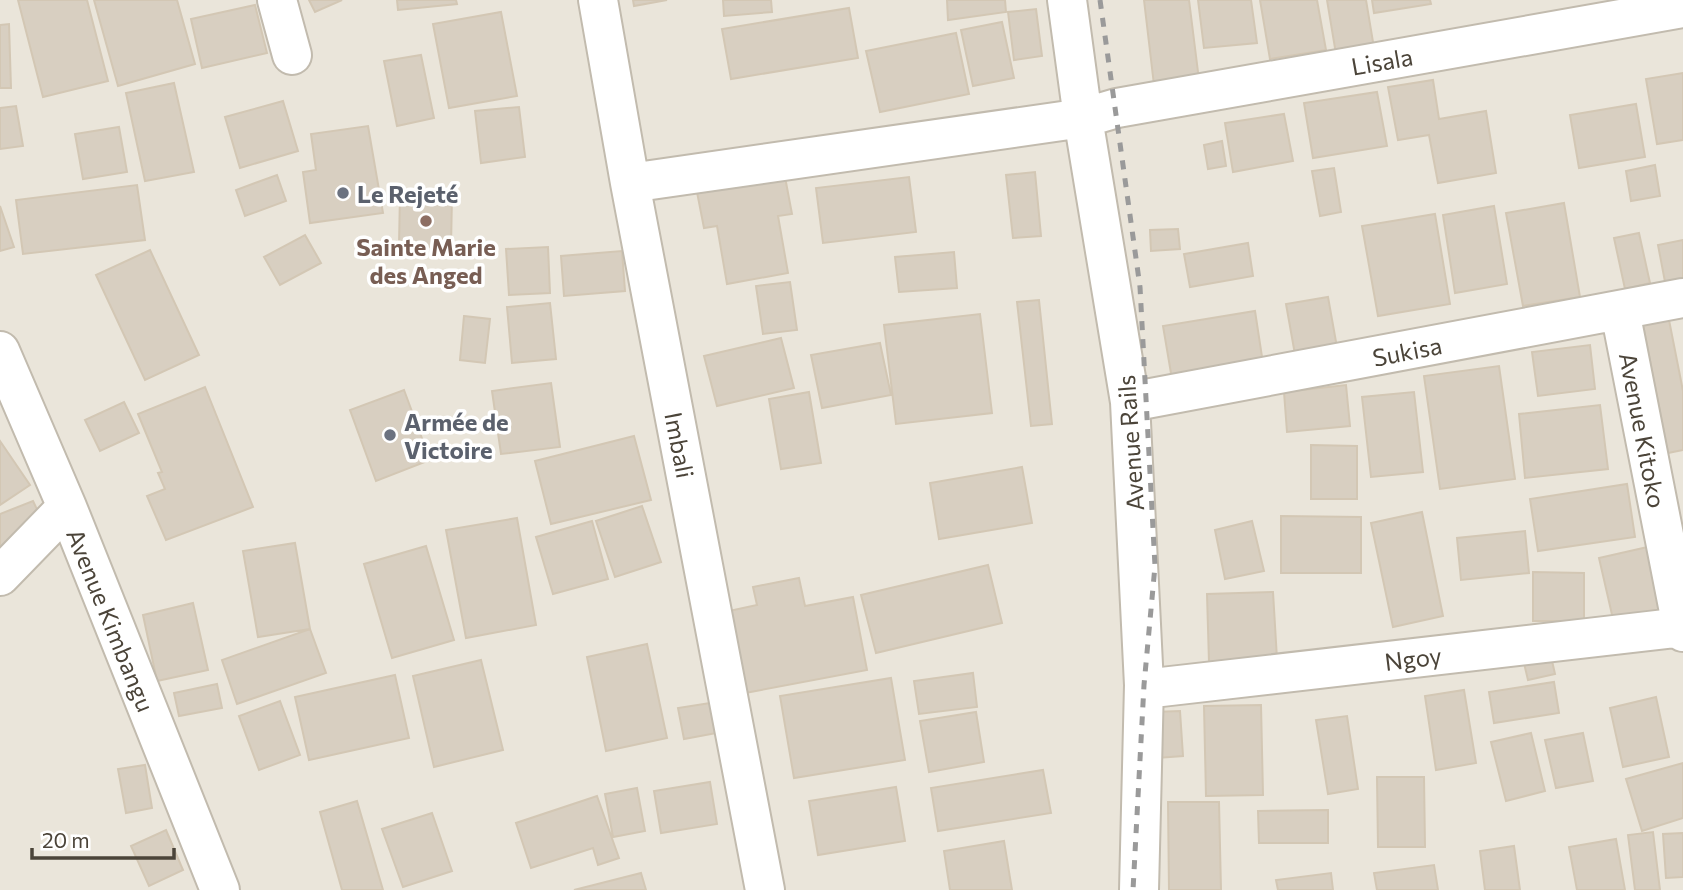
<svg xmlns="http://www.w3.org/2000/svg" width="1683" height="890" viewBox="0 0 1683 890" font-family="Commissioner,sans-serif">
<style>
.residential{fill:#eae5da}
.building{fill:#d8cfc1;stroke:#d3c7b4;stroke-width:2}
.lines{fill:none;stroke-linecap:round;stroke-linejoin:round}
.street-casing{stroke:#c2bbae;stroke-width:42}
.street{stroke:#fff;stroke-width:38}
.rail{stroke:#9a9a9a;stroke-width:5;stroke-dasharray:9 9;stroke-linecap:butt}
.worship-dot{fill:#6b7280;stroke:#fff;stroke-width:2.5}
.education-dot{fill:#8d6e63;stroke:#fff;stroke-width:2.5}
.labels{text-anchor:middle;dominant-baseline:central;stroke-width:7;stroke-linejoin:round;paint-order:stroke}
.street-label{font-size:24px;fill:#4b4439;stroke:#fff}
.worship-label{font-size:24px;font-weight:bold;fill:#5b616d;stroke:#fff;text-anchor:start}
.education-label{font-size:24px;font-weight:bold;fill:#785e54;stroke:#fff}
</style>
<rect width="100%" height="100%" fill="#f6f3ec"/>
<path class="residential" d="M 0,0 L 1683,0 L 1683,890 L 0,890 Z"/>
<path class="building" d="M 18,0 L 87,0 L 108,81 L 43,97 Z
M 94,0 L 177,0 L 195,64 L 118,86 Z
M 309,0 L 342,0 L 315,12 Z
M 397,0 L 456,0 L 457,4 L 398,10 Z
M 633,0 L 667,0 L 634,6 Z
M 723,0 L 771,0 L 772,12 L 724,16 Z
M 947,0 L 1005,0 L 1006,12 L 948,20 Z
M 1144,0 L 1189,0 L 1199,80 L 1154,85 Z
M 1198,0 L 1251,0 L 1257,43 L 1204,48 Z
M 1260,0 L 1317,0 L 1326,50 L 1270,59 Z
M 1327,0 L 1366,0 L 1374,48 L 1336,54 Z
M 1372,0 L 1430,0 L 1431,4 L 1374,13 Z
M 255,5 L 267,53 L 202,68 L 191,19 Z
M 849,8 L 858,58 L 731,79 L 722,29 Z
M 1036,9 L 1042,56 L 1014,60 L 1008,12 Z
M 501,12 L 517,96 L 449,108 L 433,24 Z
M 1002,22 L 1014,78 L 973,86 L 961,30 Z
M 9,24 L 11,88 L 0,88 L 0,25 Z
M 956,33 L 969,94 L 880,112 L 866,51 Z
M 421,55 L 434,118 L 397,126 L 384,61 Z
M 1683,73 L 1683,140 L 1657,144 L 1646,79 Z
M 1433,80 L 1439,119 L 1486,111 L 1496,173 L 1438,183 L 1429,135 L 1398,140 L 1388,87 Z
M 174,83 L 194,172 L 145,181 L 126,93 Z
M 1377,92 L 1387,146 L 1313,158 L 1304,103 Z
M 283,101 L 298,151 L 240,168 L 225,117 Z
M 1636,104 L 1645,157 L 1579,168 L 1570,115 Z
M 16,106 L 23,146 L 0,149 L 0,108 Z
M 519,107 L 525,157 L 481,163 L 475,111 Z
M 1284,114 L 1293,161 L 1233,172 L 1225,123 Z
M 368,126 L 383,213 L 310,223 L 303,172 L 316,170 L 311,134 Z
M 119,127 L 127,172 L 83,179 L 75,134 Z
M 1222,141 L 1226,166 L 1208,169 L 1204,145 Z
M 1655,165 L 1660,196 L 1631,201 L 1626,171 Z
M 1334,168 L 1341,212 L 1320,216 L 1312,171 Z
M 1035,172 L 1041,236 L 1013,238 L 1006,175 Z
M 277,175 L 286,201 L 245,216 L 236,190 Z
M 785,177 L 792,214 L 778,216 L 788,273 L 727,284 L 717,226 L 704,228 L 697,192 Z
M 909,177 L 916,232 L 823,243 L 816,188 Z
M 137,185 L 145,240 L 23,254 L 16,200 Z
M 400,193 L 452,195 L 451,248 L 399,246 Z
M 1564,203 L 1580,297 L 1523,306 L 1506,213 Z
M 0,206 L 14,247 L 0,251 Z
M 1494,206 L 1507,284 L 1455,293 L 1443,215 Z
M 1435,214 L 1450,304 L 1378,316 L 1362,226 Z
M 1178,229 L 1180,249 L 1151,251 L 1150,230 Z
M 1639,233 L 1650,283 L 1625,289 L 1614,238 Z
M 305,235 L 321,263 L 280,285 L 264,257 Z
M 1683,240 L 1683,284 L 1666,287 L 1658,245 Z
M 1248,243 L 1253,276 L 1190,287 L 1184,254 Z
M 548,247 L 550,293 L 509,295 L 506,249 Z
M 150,250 L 199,355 L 145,380 L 96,275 Z
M 622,251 L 625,291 L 564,296 L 561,256 Z
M 954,252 L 957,288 L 899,292 L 895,257 Z
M 790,282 L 797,330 L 763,334 L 756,286 Z
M 1328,297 L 1338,353 L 1296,360 L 1286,304 Z
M 1039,300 L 1052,424 L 1031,426 L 1017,302 Z
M 550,303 L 556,359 L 512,363 L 507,307 Z
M 1255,311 L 1264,370 L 1173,385 L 1163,326 Z
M 980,314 L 992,413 L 896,424 L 884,325 Z
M 464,316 L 490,319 L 485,363 L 460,360 Z
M 1669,320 L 1683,391 L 1683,450 L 1668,453 L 1643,325 Z
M 781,338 L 794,388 L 717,406 L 704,356 Z
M 880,343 L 891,395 L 822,408 L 811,355 Z
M 1590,345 L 1595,389 L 1538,396 L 1532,352 Z
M 1499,366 L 1515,479 L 1440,489 L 1424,376 Z
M 551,383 L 560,447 L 501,454 L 492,391 Z
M 1346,385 L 1350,426 L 1287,432 L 1284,392 Z
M 205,387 L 253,507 L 166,540 L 147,496 L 165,489 L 158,473 L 162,472 L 138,414 Z
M 404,390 L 430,460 L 376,481 L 350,410 Z
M 809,392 L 821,463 L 781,469 L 769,399 Z
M 1414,392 L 1423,472 L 1371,477 L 1362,397 Z
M 124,402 L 139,433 L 100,451 L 85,420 Z
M 1600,405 L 1608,469 L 1525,478 L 1519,414 Z
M 634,436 L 651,500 L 551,524 L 535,461 Z
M 0,441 L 30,485 L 0,505 Z
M 1311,445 L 1357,446 L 1357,499 L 1311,499 Z
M 1022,467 L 1032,523 L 939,539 L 930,483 Z
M 1627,484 L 1635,537 L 1538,551 L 1530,499 Z
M 33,501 L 42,520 L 0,561 L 0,514 Z
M 642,506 L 661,562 L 615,577 L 596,521 Z
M 1422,512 L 1443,616 L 1393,627 L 1371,523 Z
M 1281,516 L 1361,517 L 1361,573 L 1281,573 Z
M 517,518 L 536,625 L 466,638 L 446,530 Z
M 592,521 L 608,579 L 553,594 L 536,537 Z
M 1252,521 L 1264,571 L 1225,579 L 1215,530 Z
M 1525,531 L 1529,573 L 1461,580 L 1457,538 Z
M 295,543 L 310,629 L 258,637 L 243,551 Z
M 426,546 L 454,640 L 392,658 L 364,564 Z
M 1652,546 L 1666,608 L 1613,619 L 1599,558 Z
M 988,565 L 1002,623 L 876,653 L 861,595 Z
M 1533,572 L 1584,573 L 1584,621 L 1533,621 Z
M 799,578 L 805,606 L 853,597 L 867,670 L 745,693 L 729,611 L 757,605 L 753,587 Z
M 1273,592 L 1277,659 L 1209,662 L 1207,594 Z
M 193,603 L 208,670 L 157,681 L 143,615 Z
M 310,629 L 326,673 L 237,704 L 222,660 Z
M 647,644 L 667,738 L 606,751 L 587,657 Z
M 1550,652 L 1555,674 L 1528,680 L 1523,659 Z
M 481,660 L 503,750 L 434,767 L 413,676 Z
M 973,673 L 977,707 L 919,714 L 914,681 Z
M 395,675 L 409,738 L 309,760 L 295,697 Z
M 891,678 L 905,760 L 794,778 L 780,696 Z
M 1554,682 L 1559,713 L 1494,723 L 1489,692 Z
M 217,684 L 222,708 L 179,716 L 174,693 Z
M 1464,690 L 1476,763 L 1436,770 L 1425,696 Z
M 1656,697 L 1669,757 L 1623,767 L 1610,708 Z
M 280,701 L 300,755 L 259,770 L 239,716 Z
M 717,702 L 722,732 L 684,739 L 678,708 Z
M 1261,705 L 1263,795 L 1206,796 L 1204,706 Z
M 1180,711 L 1183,756 L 1157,758 L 1153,712 Z
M 976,712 L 984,762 L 929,772 L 920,721 Z
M 1347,716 L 1358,789 L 1328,794 L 1316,720 Z
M 1531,733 L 1545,791 L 1506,801 L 1491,742 Z
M 1583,733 L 1593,781 L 1556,788 L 1545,740 Z
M 1683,763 L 1683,818 L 1642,831 L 1626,779 Z
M 145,765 L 152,808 L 126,813 L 118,769 Z
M 1043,770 L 1051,813 L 938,831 L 931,788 Z
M 1377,777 L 1424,777 L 1425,847 L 1378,847 Z
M 710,782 L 717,824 L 661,833 L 654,791 Z
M 896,787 L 905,841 L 818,855 L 809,801 Z
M 637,788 L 645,831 L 613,837 L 605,794 Z
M 597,796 L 619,858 L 598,865 L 593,848 L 531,868 L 516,823 Z
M 357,801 L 383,890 L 342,890 L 320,812 Z
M 1168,802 L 1219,802 L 1221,890 L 1169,890 Z
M 1328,810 L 1328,843 L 1259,843 L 1258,811 Z
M 432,813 L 452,871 L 403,887 L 382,829 Z
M 166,830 L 183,870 L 149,886 L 131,846 Z
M 1653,832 L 1660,890 L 1635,890 L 1628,835 Z
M 1683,833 L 1683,877 L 1666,878 L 1663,834 Z
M 1616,839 L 1625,890 L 1577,890 L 1569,847 Z
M 1004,841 L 1012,890 L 950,890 L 944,851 Z
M 1514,846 L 1520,890 L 1485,890 L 1480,851 Z
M 1434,865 L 1438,890 L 1377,890 L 1374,873 Z
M 641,873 L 646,890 L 574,890 Z
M 1331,873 L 1333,890 L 1278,890 L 1276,880 Z"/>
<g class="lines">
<g class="street-casing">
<path id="street" d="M 277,0 L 292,55
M 598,0 L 630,183 L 765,890
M 1067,0 L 1083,118 L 1130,402 L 1144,685 L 1139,890
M 630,183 L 1083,118 L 1117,108 L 1683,8
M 1620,311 L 1683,632
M 0,351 L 67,507 L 220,890
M 1130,402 L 1683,298
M 0,576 L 67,507
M 1144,689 L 1683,627"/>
</g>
<use href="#street" class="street"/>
<path class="rail" d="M 1100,0 L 1140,287 L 1155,566 L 1144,685 L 1133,890"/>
</g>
<g class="worship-dot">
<circle cx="343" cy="193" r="7"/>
<circle cx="390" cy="435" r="7"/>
</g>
<circle class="education-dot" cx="426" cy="221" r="7"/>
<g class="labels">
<g class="street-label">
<text transform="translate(1382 61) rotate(-10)">Lisala</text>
<text transform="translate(1407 351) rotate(-11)">Sukisa</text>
<text transform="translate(1643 430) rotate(79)">Avenue Kitoko</text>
<text transform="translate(1130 443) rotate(-94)">Avenue Rails</text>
<text transform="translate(680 445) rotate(79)">Imbali</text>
<text transform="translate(111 620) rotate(68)">Avenue Kimbangu</text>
<text transform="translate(1413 658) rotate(-7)">Ngoy</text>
</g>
<g class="worship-label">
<text x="357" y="193">Le Rejeté</text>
<text x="404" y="421">Armée de<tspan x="404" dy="28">Victoire</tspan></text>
</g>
<g class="education-label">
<text x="426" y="246">Sainte Marie<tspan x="426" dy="28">des Anged</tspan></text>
</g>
</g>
<path d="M32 848v10h142v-10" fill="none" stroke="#4b4439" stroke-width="3.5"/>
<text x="42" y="848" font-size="21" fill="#4b4439" stroke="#ffffff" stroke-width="5" paint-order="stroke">20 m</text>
</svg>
